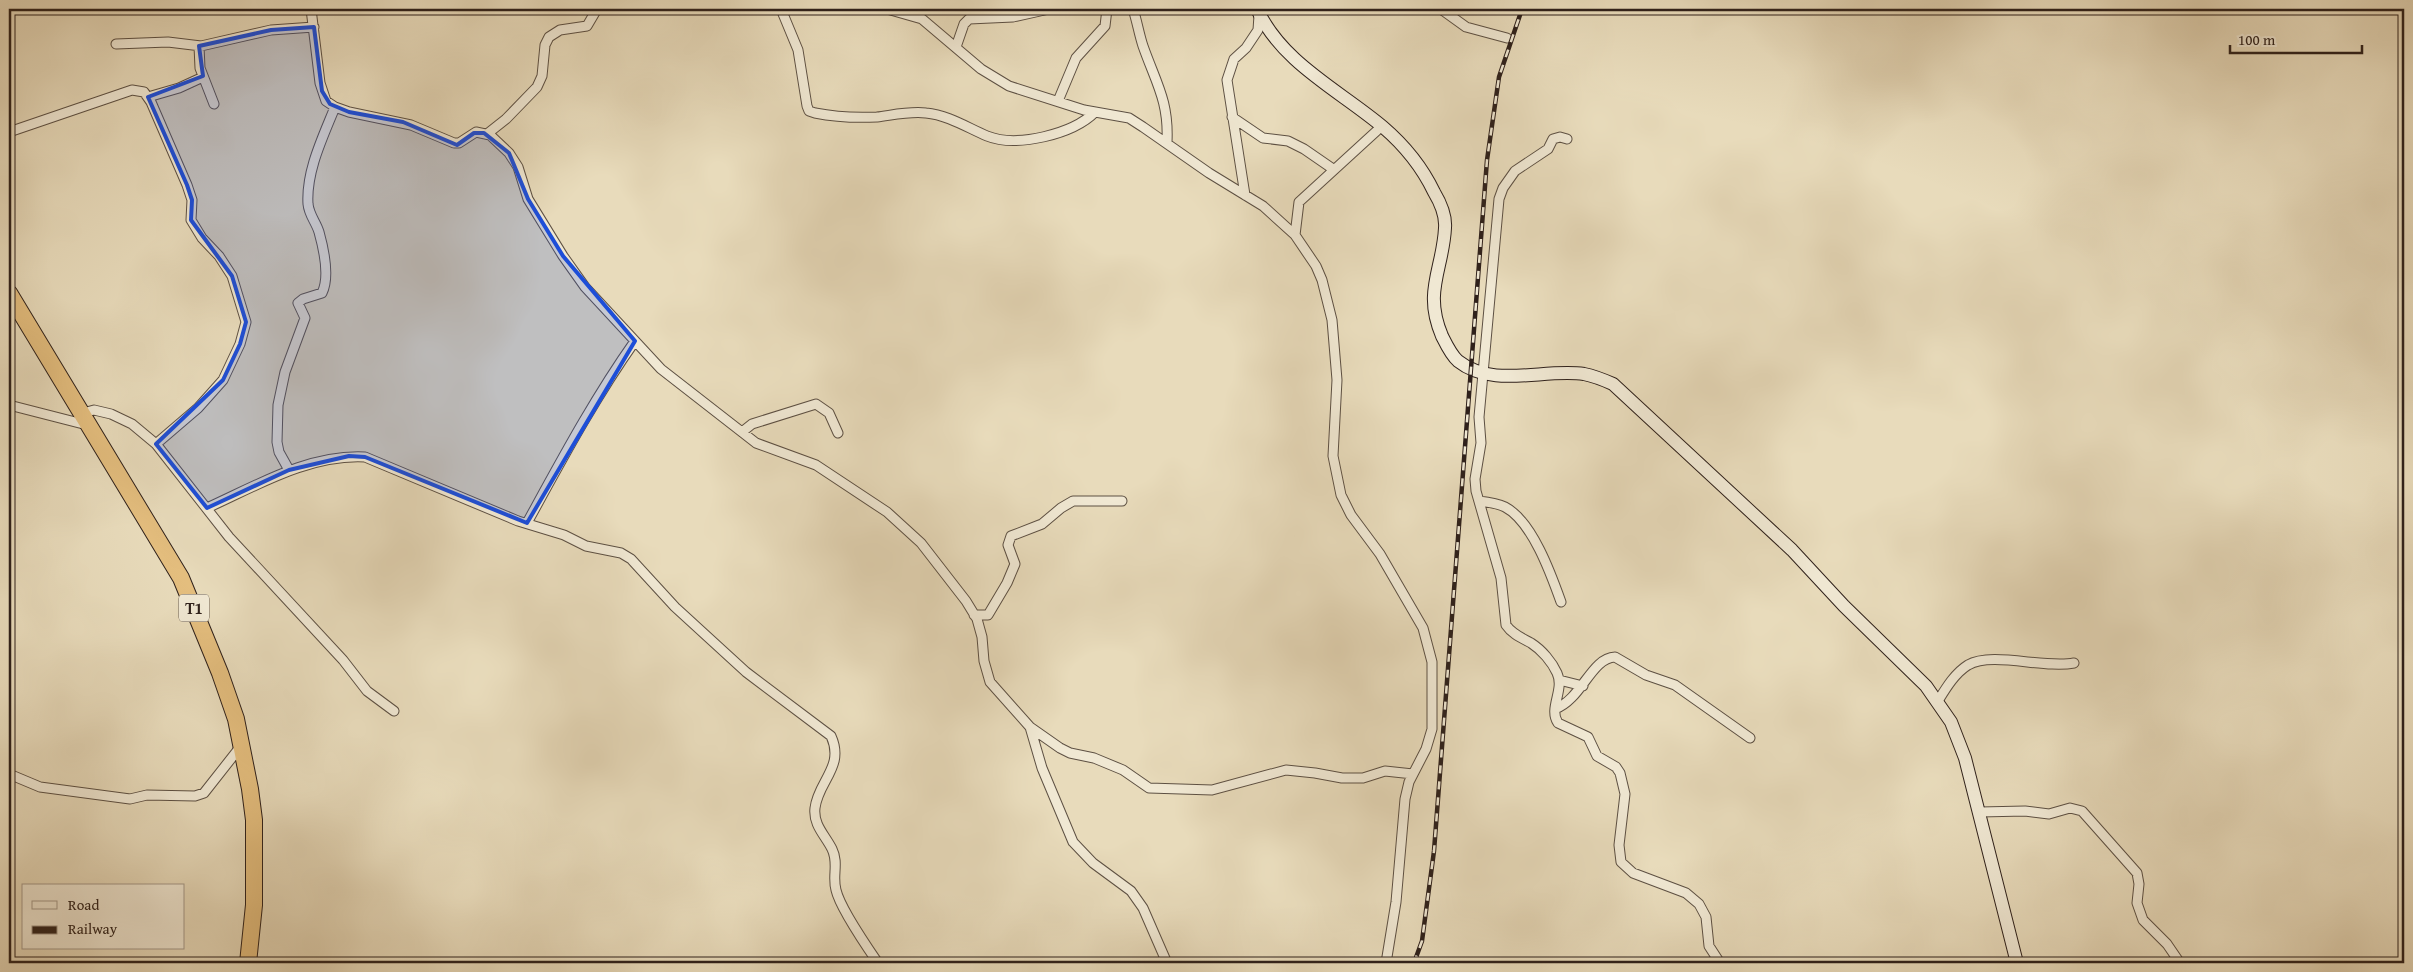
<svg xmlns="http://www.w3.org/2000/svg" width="2413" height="972" viewBox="0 0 2413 972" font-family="'Gentium Book Plus',serif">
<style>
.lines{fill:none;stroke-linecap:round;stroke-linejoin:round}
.street-casing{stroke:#5d5043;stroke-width:11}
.secondary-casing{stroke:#2f211b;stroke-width:14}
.highway-casing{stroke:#2f211b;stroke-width:18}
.street{stroke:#f0e8d3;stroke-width:9}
.secondary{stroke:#f0e8d3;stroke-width:12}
.highway{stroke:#e4be7e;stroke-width:16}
.rail-casing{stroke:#2f211b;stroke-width:4.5}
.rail{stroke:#f0e8d3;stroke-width:2.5;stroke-dasharray:8;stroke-linecap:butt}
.marked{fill:#1d4ed8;fill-opacity:0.2;stroke:#1d4ed8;stroke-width:4;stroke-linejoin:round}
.labels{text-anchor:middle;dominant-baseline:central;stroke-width:4;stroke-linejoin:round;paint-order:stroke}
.shield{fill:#f0e8d3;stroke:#695d52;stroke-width:1}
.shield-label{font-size:16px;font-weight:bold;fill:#2f211b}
</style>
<rect width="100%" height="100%" fill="#e8dbbb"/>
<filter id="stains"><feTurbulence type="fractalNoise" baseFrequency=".004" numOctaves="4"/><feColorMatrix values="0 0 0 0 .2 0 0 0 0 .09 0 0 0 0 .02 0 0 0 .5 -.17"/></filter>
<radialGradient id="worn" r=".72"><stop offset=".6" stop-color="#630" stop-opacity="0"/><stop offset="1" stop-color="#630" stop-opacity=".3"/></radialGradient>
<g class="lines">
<g class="street-casing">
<path id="street" d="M 311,9 L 320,83 L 326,101 L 335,107 L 349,112 L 411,125 L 454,143 L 459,143 L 476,132 L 490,135 L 509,153 L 518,167 L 528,199 L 563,256 L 585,287 L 661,369 L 756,443 L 816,465 L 887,512 L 921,543 L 966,601 L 977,619 L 982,637 L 984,661 L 990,682 L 1030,727 L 1042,768 L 1073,842 L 1093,863 L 1131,891 L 1143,908 L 1167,963
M 781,9 L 798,50 L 807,106 L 809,111 L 815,113 C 835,117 856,118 877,117 C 893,115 910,111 926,113 C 948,115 968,128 987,136 C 1017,148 1073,134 1095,112
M 887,9 L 922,19 L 981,69 L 1009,86 L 1084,110 L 1129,118 L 1143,127 L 1209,173 L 1263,206 L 1295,235 L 1316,266 L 1322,280 L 1332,320 L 1337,380 L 1333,456 L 1341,495 L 1351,515 L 1380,554 L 1423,628 L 1432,662 L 1432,729 L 1426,749 L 1409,782 L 1405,799 L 1396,902 L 1386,963
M 1133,9 C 1137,21 1139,34 1143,46 C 1156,83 1169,101 1167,142
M 1441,9 L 1466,27 L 1507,38
M 116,44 L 168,42 L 201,46 L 271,30 L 314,27
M 199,46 L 200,68 L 214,104
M 956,47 L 964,24 L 969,19 L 1013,17 L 1049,9
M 148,97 L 179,88 L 203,77
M 1058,101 L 1076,58 L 1105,26 L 1107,9
M 1232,117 L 1263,138 L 1288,141 L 1304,149 L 1333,169
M 9,132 L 132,90 L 144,92 L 151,102 L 187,185 L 192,200 L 191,220 L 202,238 L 219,256 L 232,276 L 246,322 L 240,344 L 223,380 L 198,408 L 156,444
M 487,134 L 506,119 L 537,87 L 542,76 L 545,45 L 549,37 L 560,30 L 587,26 L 597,9
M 1567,139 L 1560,137 L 1553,139 L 1548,149 L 1515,171 L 1503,188 L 1499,199 L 1479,417 L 1481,443 L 1475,479 L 1476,491 L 1501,578 L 1506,625 C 1512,634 1522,638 1531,643 C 1542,650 1552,662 1557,673 C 1565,690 1548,708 1558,723 L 1588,737 L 1597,756 L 1616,767 L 1620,773 L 1625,794 L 1619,845 L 1621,862 L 1633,873 L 1686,893 L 1699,904 L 1706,917 L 1709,946 L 1720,963
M 1245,195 L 1227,80 L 1234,59 L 1246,48 L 1258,30 L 1259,15
M 1295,235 L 1299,202 L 1382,126
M 9,405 L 91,426
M 83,413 L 94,410 L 111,414 L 132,424 L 156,444 L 229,537 L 343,660 L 367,691 L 394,711
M 742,432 L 752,424 L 816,404 L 829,413 L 838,433
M 289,470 L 279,452 L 277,442 L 278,405 L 285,372 L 305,318 L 298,303 L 303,299 L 322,293 C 330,277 324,250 319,232 C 316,222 309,215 308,204 C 306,171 323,137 335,107
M 1479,501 C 1488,502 1497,503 1505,507 C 1532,521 1551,574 1561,602
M 207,508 C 256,486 309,454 365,457 L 518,521 L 564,535 L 586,546 L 621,553 L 631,559 L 675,607 L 746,672 L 831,736 C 845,767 818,781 815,808 C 813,825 825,835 832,849 C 839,863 832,876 836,890 C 840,908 867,947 878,963
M 527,523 C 561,461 594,399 635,341
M 974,615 L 988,615 L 1007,583 L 1015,564 L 1008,545 L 1011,536 L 1042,524 L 1061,508 L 1073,501 L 1122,501
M 1559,680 L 1583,686
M 1938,701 C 1946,688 1955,673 1968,665 C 1992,651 2044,669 2074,663
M 1555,709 C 1582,699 1591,658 1615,657 L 1646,675 L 1675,685 L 1750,738
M 1030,727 L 1060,748 L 1070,753 L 1094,758 L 1123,770 L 1149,788 L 1212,790 L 1286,770 L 1315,773 L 1342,778 L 1363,778 L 1385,771 L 1413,774
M 9,774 L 40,787 L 130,799 L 147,795 L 195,796 L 204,793 L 241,746
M 1980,812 L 2025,811 L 2049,814 L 2070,808 L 2082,811 L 2137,873 L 2139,884 L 2137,903 L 2143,920 L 2167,944 L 2180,963"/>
</g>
<g class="secondary-casing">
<path id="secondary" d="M 1257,9 C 1282,63 1339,90 1383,127 C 1404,145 1422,167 1434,192 C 1440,202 1446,216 1445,228 C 1443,269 1423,292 1442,336 C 1446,344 1451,355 1458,361 C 1493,389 1544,368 1584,374 C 1594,376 1604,380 1613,384 L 1792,550 L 1844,606 L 1926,686 L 1951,722 L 1965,758 L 2017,963"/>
</g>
<g class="highway-casing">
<path id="highway" d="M 9,293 L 181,578 L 220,673 L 236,719 L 250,789 L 254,820 L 254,905 L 248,963"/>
</g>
<use href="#street" class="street"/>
<use href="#secondary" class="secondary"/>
<use href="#highway" class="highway"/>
<g class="rail-casing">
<path id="rail" d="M 1414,963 L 1422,941 L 1434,851 L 1487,160 L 1499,77 L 1522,9"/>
</g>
<use href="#rail" class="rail"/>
</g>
<path class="marked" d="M 314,27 L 322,91 L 330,104 L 349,112 L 403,122 L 457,145 L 474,133 L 484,133 L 509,153 L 528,199 L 563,256 L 635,341 L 527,523 L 365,457 L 349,456 L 289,470 L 207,508 L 156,444 L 223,380 L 240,344 L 246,322 L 232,276 L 191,220 L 192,200 L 187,185 L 148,97 L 203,76 L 199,46 L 271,30 Z"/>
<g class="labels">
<rect class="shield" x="179" y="594.5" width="30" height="27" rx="4"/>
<g class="shield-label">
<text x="194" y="608">T1</text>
</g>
</g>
<rect width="2413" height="972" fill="none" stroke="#e8dbbb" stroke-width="30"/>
<rect x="10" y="10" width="2393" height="952" fill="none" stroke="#2f211b" stroke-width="2.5"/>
<rect x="15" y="15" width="2383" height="942" fill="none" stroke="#2f211b"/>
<rect x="22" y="884" width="162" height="65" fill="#f0e8d3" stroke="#a39889"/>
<rect x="32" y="901" width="25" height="8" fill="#f0e8d3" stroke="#a39889"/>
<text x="68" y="910" font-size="15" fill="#2f211b">Road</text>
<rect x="32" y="926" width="25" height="8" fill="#2f211b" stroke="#a39889"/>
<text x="68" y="934" font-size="15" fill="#2f211b">Railway</text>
<path d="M2230 45v8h132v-8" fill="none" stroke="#2f211b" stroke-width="2.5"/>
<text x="2238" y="45" font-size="15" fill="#2f211b" stroke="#f0e8d3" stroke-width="4" paint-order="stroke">100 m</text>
<rect width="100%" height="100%" filter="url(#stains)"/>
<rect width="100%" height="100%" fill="url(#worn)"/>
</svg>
